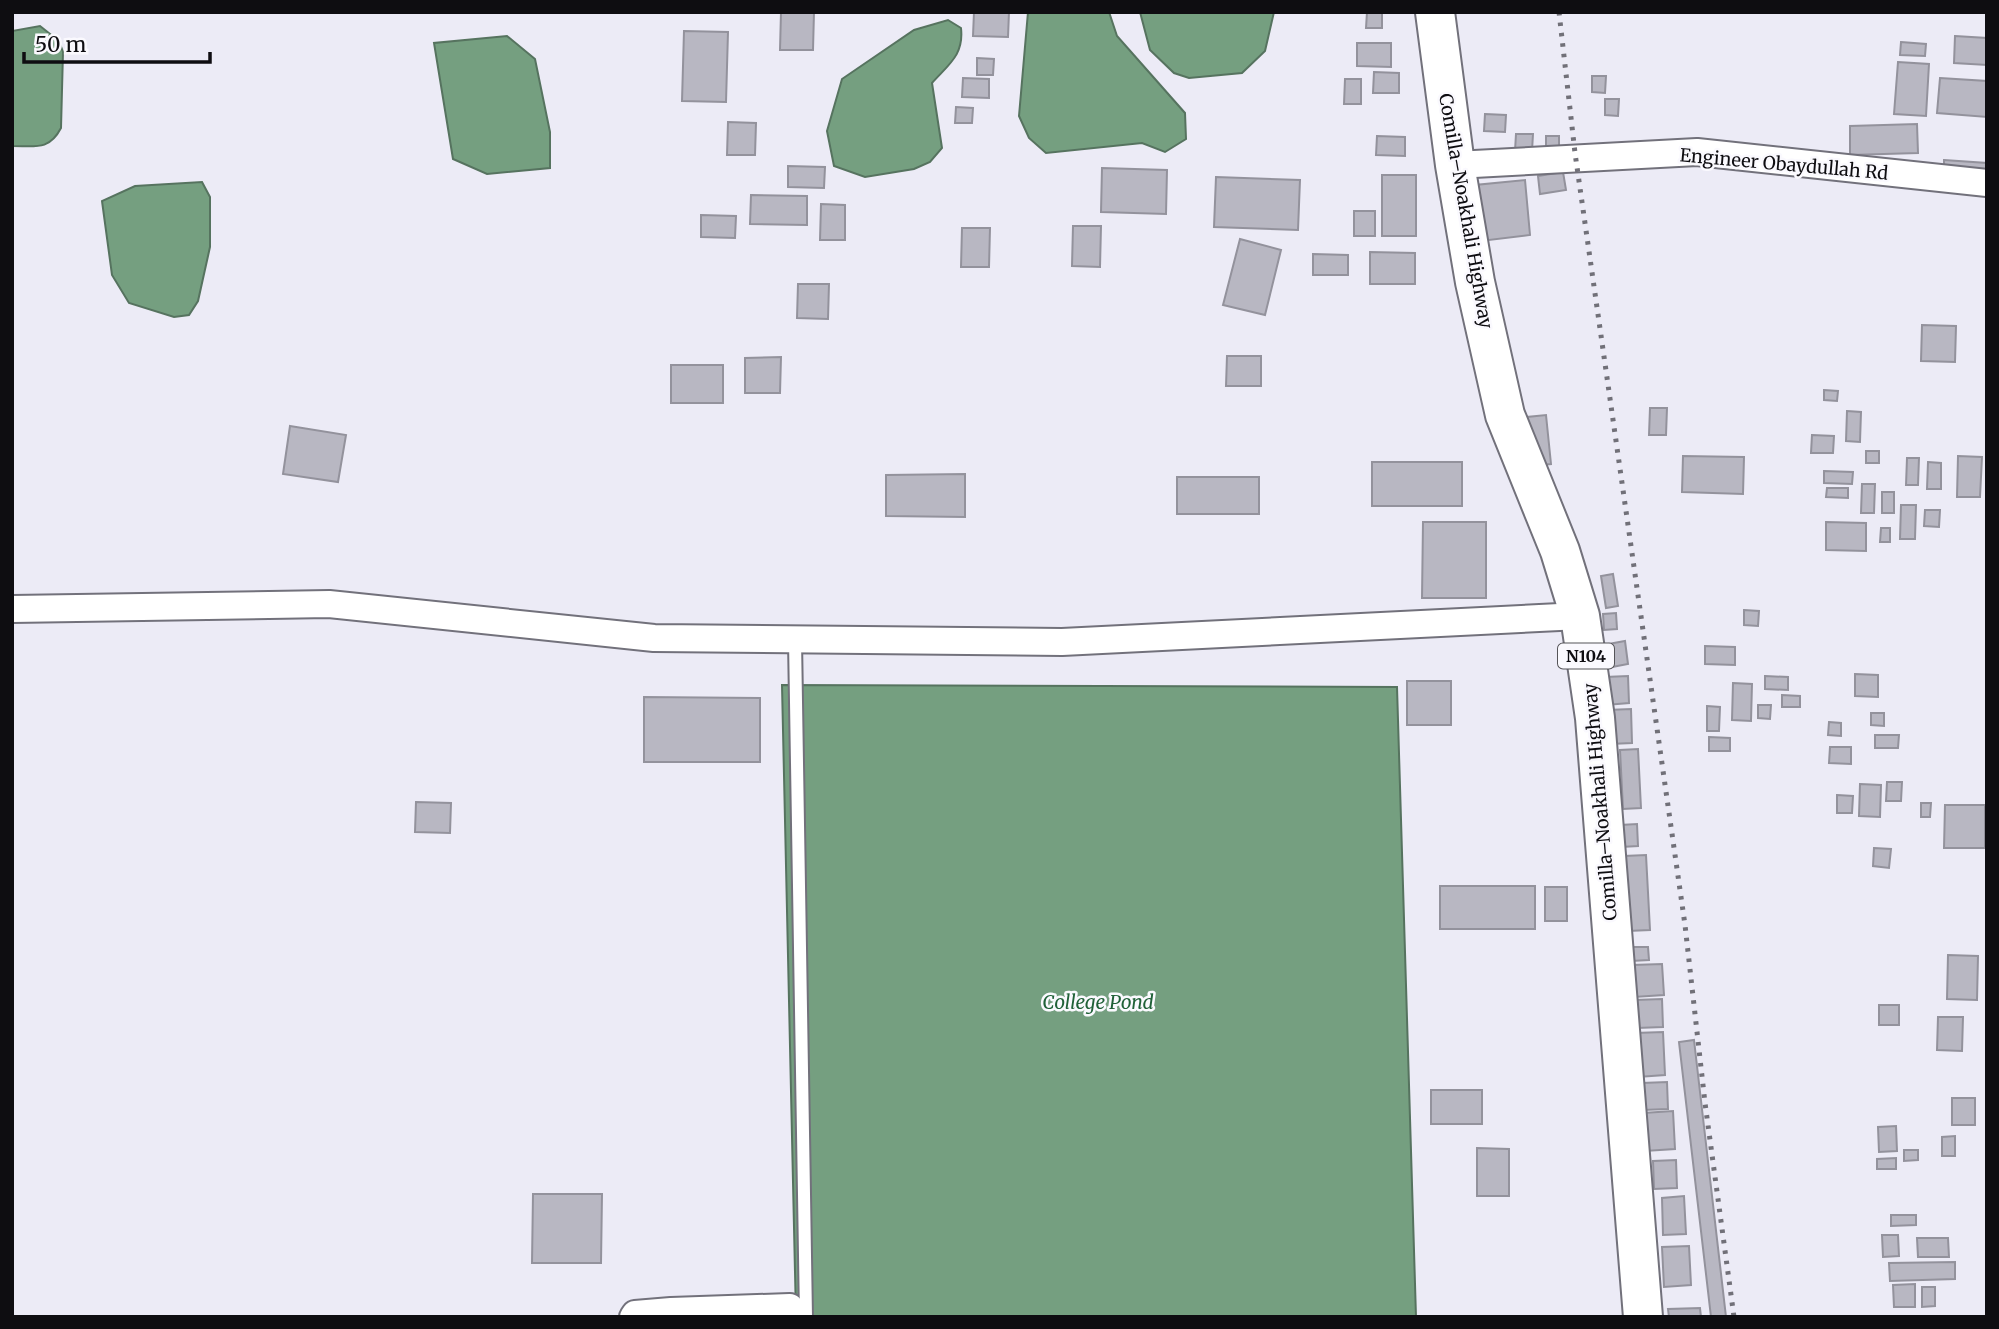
<svg xmlns="http://www.w3.org/2000/svg" width="1999" height="1329" viewBox="0 0 1999 1329" font-family="Merriweather,serif">
<style>
.water{fill:#759f80;stroke:#56735f;stroke-width:2}
.building{fill:#b8b7c2;stroke:#93929c;stroke-width:2}
.lines{fill:none;stroke-linecap:round;stroke-linejoin:round}
.service-casing{stroke:#72717b;stroke-width:16}
.minor-casing{stroke:#72717b;stroke-width:30}
.trunk-casing{stroke:#72717b;stroke-width:42}
.service{stroke:#fff;stroke-width:12}
.minor{stroke:#fff;stroke-width:26}
.trunk{stroke:#fff;stroke-width:38}
.rail{stroke:#717078;stroke-width:5;stroke-dasharray:3.5 7;stroke-linecap:butt}
.labels{text-anchor:middle;dominant-baseline:central;stroke-width:5;stroke-linejoin:round;paint-order:stroke}
.shield{fill:#faf9fe;stroke:#555458;stroke-width:2}
.shield-label{font-size:16px;font-weight:bold;fill:#0e0d11}
.street-label{font-size:18px;fill:#0e0d11;stroke:#faf9fe}
.water-label{font-size:19px;font-style:italic;fill:#206138;stroke:#faf9fe}
</style>
<rect width="100%" height="100%" fill="#ecebf6"/>
<path class="water" d="M 1028,12 L 1109,12 L 1117,36 L 1185,113 L 1186,139 L 1165,152 L 1142,143 L 1046,153 L 1029,138 L 1019,116 Z
M 1140,12 L 1274,12 L 1265,51 L 1242,73 L 1189,78 L 1174,73 L 1150,50 Z
M 948,20 L 961,28 C 964,55 949,64 932,83 L 942,148 L 930,162 L 914,169 L 865,177 L 834,166 L 827,131 L 842,79 L 914,30 Z
M 40,26 L 59,41 L 63,52 L 61,128 C 49,151 35,146 12,146 L 12,31 Z
M 507,36 L 535,59 L 550,132 L 550,168 L 487,174 L 453,159 L 434,43 Z
M 202,182 L 210,197 L 210,247 L 198,301 L 189,315 L 174,317 L 129,303 L 112,275 L 102,201 L 135,186 Z
M 782,685 L 1397,687 L 1416,1317 L 796,1317 Z"/>
<path class="building" d="M 781,12 L 814,12 L 813,50 L 780,50 Z
M 974,12 L 1009,12 L 1008,37 L 973,36 Z
M 1367,12 L 1382,12 L 1382,28 L 1366,28 Z
M 684,31 L 728,32 L 726,102 L 682,101 Z
M 1955,36 L 1987,38 L 1987,65 L 1954,63 Z
M 1901,42 L 1926,44 L 1925,56 L 1900,55 Z
M 1357,43 L 1391,43 L 1391,67 L 1357,66 Z
M 977,58 L 994,59 L 993,75 L 977,75 Z
M 1898,62 L 1929,64 L 1926,116 L 1894,114 Z
M 1374,72 L 1399,73 L 1399,93 L 1373,93 Z
M 1592,76 L 1606,76 L 1605,93 L 1592,92 Z
M 963,78 L 989,79 L 989,98 L 962,97 Z
M 1940,78 L 1987,81 L 1987,117 L 1937,113 Z
M 1345,79 L 1361,79 L 1361,104 L 1344,104 Z
M 1605,99 L 1619,99 L 1618,116 L 1605,115 Z
M 956,107 L 973,108 L 972,123 L 955,123 Z
M 1485,114 L 1506,115 L 1505,132 L 1484,131 Z
M 728,122 L 756,123 L 755,155 L 727,155 Z
M 1917,124 L 1918,153 L 1850,155 L 1850,126 Z
M 1516,134 L 1533,134 L 1532,151 L 1515,151 Z
M 1377,136 L 1405,137 L 1405,156 L 1376,155 Z
M 1546,136 L 1559,136 L 1559,146 L 1546,146 Z
M 1944,160 L 1987,163 L 1987,176 L 1944,174 Z
M 788,166 L 825,167 L 824,188 L 788,187 Z
M 1102,168 L 1167,170 L 1166,214 L 1101,212 Z
M 1563,172 L 1566,190 L 1540,194 L 1538,176 Z
M 1382,175 L 1416,175 L 1416,236 L 1382,236 Z
M 1216,177 L 1300,180 L 1298,230 L 1214,227 Z
M 1525,180 L 1530,235 L 1481,241 L 1475,185 Z
M 751,195 L 807,196 L 807,225 L 750,224 Z
M 821,204 L 845,205 L 845,240 L 820,240 Z
M 1354,211 L 1375,211 L 1375,236 L 1354,236 Z
M 701,215 L 736,216 L 735,238 L 701,237 Z
M 1073,226 L 1101,226 L 1100,267 L 1072,266 Z
M 962,228 L 990,228 L 989,267 L 961,267 Z
M 1240,239 L 1281,250 L 1265,315 L 1223,305 Z
M 1370,252 L 1415,253 L 1415,284 L 1370,284 Z
M 1313,254 L 1348,255 L 1348,275 L 1313,275 Z
M 798,284 L 829,284 L 828,319 L 797,318 Z
M 1922,325 L 1956,326 L 1955,362 L 1921,361 Z
M 1227,356 L 1261,356 L 1261,386 L 1226,386 Z
M 781,357 L 780,393 L 745,393 L 745,358 Z
M 671,365 L 723,365 L 723,403 L 671,403 Z
M 1824,390 L 1838,391 L 1837,401 L 1824,400 Z
M 1650,408 L 1667,408 L 1666,435 L 1649,435 Z
M 1847,411 L 1861,412 L 1860,442 L 1846,441 Z
M 1546,415 L 1551,464 L 1532,466 L 1527,417 Z
M 290,426 L 346,435 L 338,482 L 283,474 Z
M 1812,435 L 1834,436 L 1833,453 L 1811,453 Z
M 1866,451 L 1879,451 L 1879,463 L 1866,463 Z
M 1683,456 L 1744,457 L 1743,494 L 1682,492 Z
M 1958,456 L 1982,457 L 1980,497 L 1957,497 Z
M 1907,458 L 1919,458 L 1918,485 L 1906,485 Z
M 1372,462 L 1462,462 L 1462,506 L 1372,506 Z
M 1928,462 L 1941,463 L 1941,489 L 1927,489 Z
M 1824,471 L 1853,472 L 1852,484 L 1824,483 Z
M 965,474 L 965,517 L 886,516 L 886,475 Z
M 1177,477 L 1259,477 L 1259,514 L 1177,514 Z
M 1862,484 L 1875,484 L 1874,513 L 1861,513 Z
M 1827,488 L 1848,488 L 1848,498 L 1826,497 Z
M 1882,492 L 1894,492 L 1894,513 L 1882,513 Z
M 1901,505 L 1916,505 L 1915,539 L 1900,539 Z
M 1925,510 L 1940,510 L 1939,527 L 1924,526 Z
M 1423,522 L 1486,522 L 1486,598 L 1422,598 Z
M 1826,522 L 1866,523 L 1866,551 L 1826,550 Z
M 1881,528 L 1890,528 L 1890,542 L 1880,542 Z
M 1613,574 L 1618,606 L 1606,608 L 1601,576 Z
M 1744,610 L 1759,611 L 1758,626 L 1744,625 Z
M 1616,613 L 1617,629 L 1604,630 L 1603,614 Z
M 1625,641 L 1628,664 L 1612,667 L 1608,644 Z
M 1705,646 L 1735,647 L 1735,665 L 1705,664 Z
M 1855,674 L 1878,675 L 1878,697 L 1855,696 Z
M 1628,676 L 1629,703 L 1606,705 L 1605,677 Z
M 1765,676 L 1788,677 L 1788,690 L 1765,689 Z
M 1407,681 L 1451,681 L 1451,725 L 1407,725 Z
M 1733,683 L 1752,684 L 1751,721 L 1732,720 Z
M 1782,695 L 1800,696 L 1800,707 L 1782,707 Z
M 644,697 L 760,698 L 760,762 L 644,762 Z
M 1758,705 L 1771,705 L 1770,719 L 1758,718 Z
M 1707,706 L 1720,707 L 1719,731 L 1707,731 Z
M 1631,709 L 1632,743 L 1610,744 L 1607,710 Z
M 1871,713 L 1884,713 L 1884,726 L 1871,725 Z
M 1829,722 L 1841,723 L 1841,736 L 1828,735 Z
M 1875,735 L 1899,735 L 1898,748 L 1875,748 Z
M 1709,737 L 1730,738 L 1730,751 L 1709,751 Z
M 1830,747 L 1851,747 L 1851,764 L 1829,763 Z
M 1638,749 L 1641,808 L 1623,809 L 1620,750 Z
M 1887,782 L 1902,782 L 1901,801 L 1886,801 Z
M 1860,784 L 1881,785 L 1880,817 L 1859,816 Z
M 1837,795 L 1853,796 L 1852,813 L 1837,813 Z
M 416,802 L 451,803 L 450,833 L 415,832 Z
M 1921,803 L 1931,803 L 1930,817 L 1921,817 Z
M 1945,805 L 1985,805 L 1985,848 L 1944,848 Z
M 1637,824 L 1638,846 L 1621,847 L 1620,825 Z
M 1874,848 L 1891,849 L 1889,868 L 1873,866 Z
M 1646,855 L 1650,930 L 1628,931 L 1624,856 Z
M 1440,886 L 1535,886 L 1535,929 L 1440,929 Z
M 1545,887 L 1567,887 L 1567,921 L 1545,921 Z
M 1631,947 L 1648,947 L 1649,960 L 1631,961 Z
M 1948,955 L 1978,956 L 1977,1000 L 1947,999 Z
M 1662,964 L 1664,995 L 1634,997 L 1632,965 Z
M 1662,999 L 1663,1027 L 1637,1028 L 1635,1000 Z
M 1879,1005 L 1899,1005 L 1899,1025 L 1879,1025 Z
M 1938,1017 L 1963,1017 L 1962,1051 L 1937,1050 Z
M 1663,1032 L 1665,1075 L 1638,1077 L 1635,1033 Z
M 1694,1040 L 1726,1317 L 1711,1317 L 1679,1042 Z
M 1667,1082 L 1668,1109 L 1643,1110 L 1642,1083 Z
M 1431,1090 L 1482,1090 L 1482,1124 L 1431,1124 Z
M 1952,1098 L 1975,1098 L 1975,1125 L 1952,1125 Z
M 1673,1111 L 1675,1149 L 1645,1151 L 1643,1113 Z
M 1896,1126 L 1897,1151 L 1879,1152 L 1878,1127 Z
M 1955,1136 L 1955,1156 L 1942,1156 L 1942,1137 Z
M 1477,1148 L 1509,1149 L 1509,1196 L 1477,1196 Z
M 1904,1150 L 1918,1150 L 1918,1160 L 1904,1161 Z
M 1896,1158 L 1896,1169 L 1877,1169 L 1877,1159 Z
M 1676,1160 L 1677,1188 L 1654,1189 L 1653,1161 Z
M 533,1194 L 602,1194 L 601,1263 L 532,1263 Z
M 1684,1196 L 1686,1234 L 1663,1235 L 1662,1198 Z
M 1891,1215 L 1916,1215 L 1916,1225 L 1891,1226 Z
M 1882,1235 L 1898,1235 L 1899,1256 L 1883,1257 Z
M 1917,1238 L 1948,1238 L 1949,1257 L 1918,1257 Z
M 1689,1246 L 1691,1285 L 1664,1287 L 1662,1247 Z
M 1955,1262 L 1955,1279 L 1890,1281 L 1889,1263 Z
M 1915,1284 L 1915,1307 L 1894,1307 L 1893,1285 Z
M 1922,1287 L 1935,1287 L 1935,1306 L 1922,1307 Z
M 1700,1308 L 1701,1317 L 1669,1317 L 1668,1309 Z"/>
<g class="lines">
<g class="service-casing">
<path id="service" d="M 795,640 L 806,1317"/>
</g>
<g class="minor-casing">
<path id="minor" d="M 1455,165 L 1697,152 L 1987,183
M 12,609 L 329,604 L 654,638 L 1062,642 L 1580,616
M 633,1317 L 635,1314 L 671,1311 L 790,1307"/>
</g>
<g class="trunk-casing">
<path id="trunk" d="M 1435,12 L 1455,165 L 1475,282 L 1505,415 L 1560,551 L 1580,616 L 1595,718 L 1643,1317"/>
</g>
<use href="#service" class="service"/>
<use href="#minor" class="minor"/>
<use href="#trunk" class="trunk"/>
<path class="rail" d="M 1559,12 L 1575,153 L 1685,925 L 1705,1103 L 1734,1317"/>
</g>
<g class="labels">
<rect class="shield" x="1558" y="643.5" width="56" height="25" rx="5"/>
<g class="shield-label">
<text x="1586" y="656">N104</text>
</g>
<g class="street-label">
<text transform="translate(1784 164) rotate(5)">Engineer Obaydullah Rd</text>
<text transform="translate(1466 211) rotate(80)">Comilla–Noakhali Highway</text>
<text transform="translate(1600 802) rotate(-95)">Comilla–Noakhali Highway</text>
</g>
<g class="water-label">
<text x="1098" y="1002">College Pond</text>
</g>
</g>
<rect width="1999" height="1329" fill="none" stroke="#0e0d11" stroke-width="28"/>
<path d="M24 52v10h186v-10" fill="none" stroke="#0e0d11" stroke-width="3.5"/>
<text x="35" y="52" font-size="21" fill="#0e0d11" stroke="#faf9fe" stroke-width="5" paint-order="stroke">50 m</text>
</svg>
